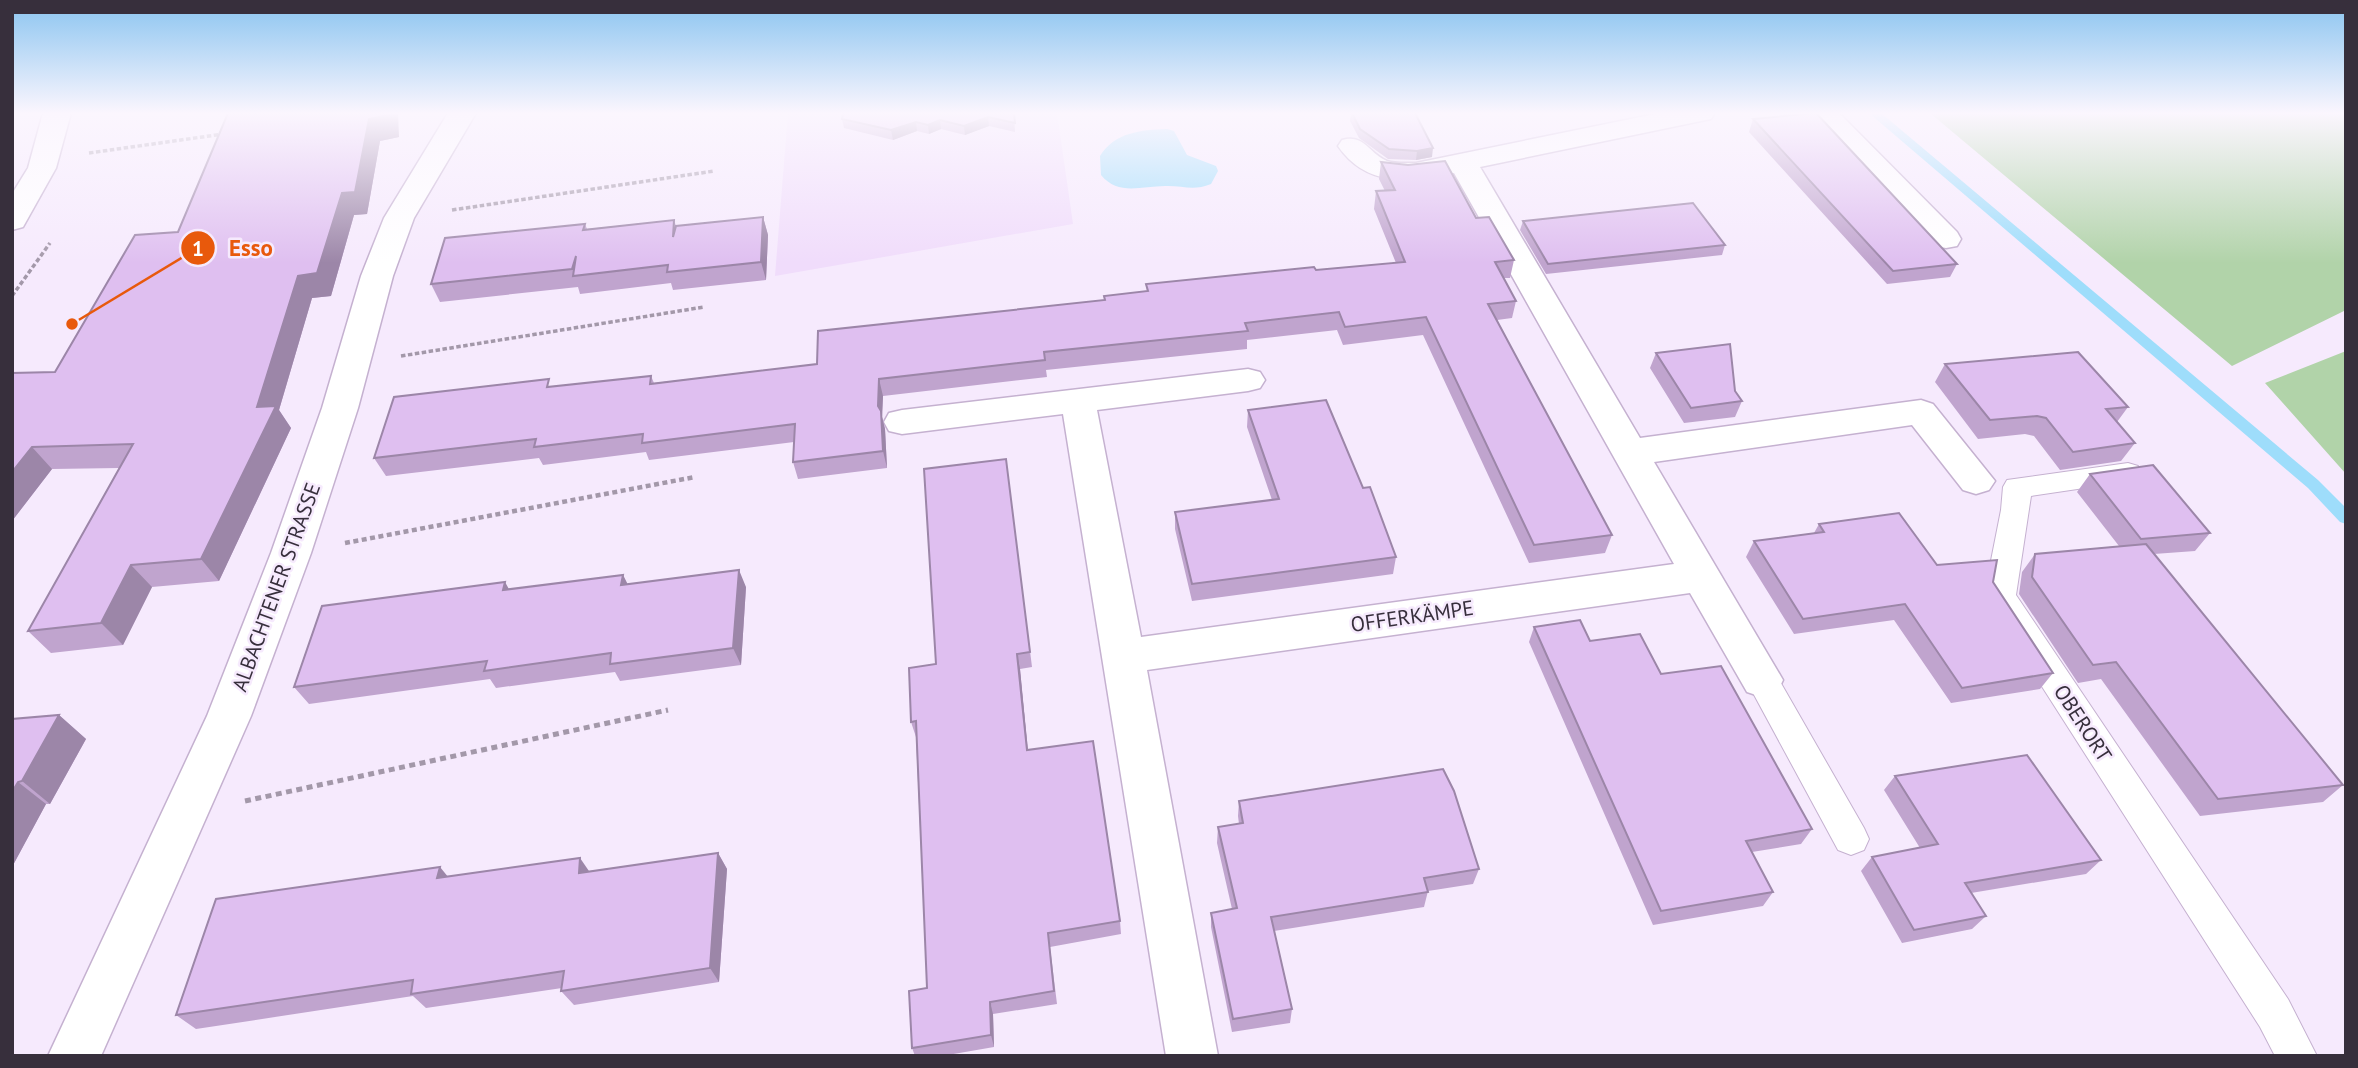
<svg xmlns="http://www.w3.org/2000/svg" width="2358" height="1068" viewBox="0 0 2358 1068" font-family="'PT Sans',sans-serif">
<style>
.built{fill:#f0dcfb}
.green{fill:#b1d3a9}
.water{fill:#9eddfb}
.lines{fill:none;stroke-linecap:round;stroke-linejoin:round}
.stream{fill:#9eddfb;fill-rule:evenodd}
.service-casing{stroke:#c5b1d0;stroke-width:2}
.minor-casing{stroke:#c5b1d0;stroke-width:3}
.secondary-casing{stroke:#c5b1d0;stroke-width:3}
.path-far2{stroke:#a398a9;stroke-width:3.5;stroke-dasharray:4.5 2.5;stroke-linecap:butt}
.path-far1{stroke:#a398a9;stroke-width:4.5;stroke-dasharray:5 3.5;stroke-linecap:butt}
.path{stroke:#a398a9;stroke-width:5;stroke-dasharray:6 4.5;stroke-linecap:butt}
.service{fill:#fff;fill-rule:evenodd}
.minor{fill:#fff;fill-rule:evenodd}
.secondary{fill:#fff;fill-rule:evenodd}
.wall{fill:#c0a4ce}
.shaded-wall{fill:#9c86a8}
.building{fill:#dfbff0;stroke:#9c86a8;stroke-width:2}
.labels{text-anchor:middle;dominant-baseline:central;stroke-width:5;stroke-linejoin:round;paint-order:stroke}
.street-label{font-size:21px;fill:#372f3c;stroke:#f6eafd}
.leader{fill:none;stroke:#e8590c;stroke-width:2.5}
.callout-dot{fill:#e8590c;stroke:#f6eafd;stroke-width:2.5}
.mark-label{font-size:21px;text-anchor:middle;font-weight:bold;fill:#fff}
.callout-label{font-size:23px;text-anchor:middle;font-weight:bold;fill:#e8590c;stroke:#f6eafd;stroke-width:5;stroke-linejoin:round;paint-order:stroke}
</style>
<rect width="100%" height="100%" fill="#f6eafd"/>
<path class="built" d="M 788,113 L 1057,113 L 1073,224 L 775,276 Z"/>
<path class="green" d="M 1930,113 L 2346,113 L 2346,310 L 2232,366 Z
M 2346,351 L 2346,474 L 2265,383 Z"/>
<path class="water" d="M 1167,129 L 1174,131 L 1187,155 L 1216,166 L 1218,171 L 1211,184 C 1194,191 1184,186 1168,186 C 1143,185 1119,197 1101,175 L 1100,156 C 1115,132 1141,130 1167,129 Z"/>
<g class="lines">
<path class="stream" d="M 1869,113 L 1881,113 L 2318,480 L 2346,508 L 2346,524 L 2340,522 L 2308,488 Z"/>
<g class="service-casing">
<path id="service" d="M 2128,463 L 2138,466 L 2142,473 L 2138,480 L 2031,496 L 2016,595 L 2288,999 L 2317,1056 L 2275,1056 L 2260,1027 L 1984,596 L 2001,510 L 2003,487 L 2007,480 Z
M 1762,667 L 1774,671 L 1864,828 L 1869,839 L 1864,850 L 1851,855 L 1838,850 L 1746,680 L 1750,671 Z"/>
</g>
<g class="minor-casing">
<path id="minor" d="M 448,113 L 476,113 L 414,218 L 393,276 L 358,408 L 311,553 L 251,716 L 101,1056 L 48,1056 L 207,716 L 271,553 L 322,408 L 361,276 L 384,218 Z
M 1660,113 L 1715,113 L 1711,119 L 1701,121 L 1480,167 L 1640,438 L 1921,400 L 1933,404 L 1995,481 L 1989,490 L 1976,494 L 1963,490 L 1912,425 L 1654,462 L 1783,680 L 1777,692 L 1762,697 L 1747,692 L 1690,593 L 1147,670 L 1218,1056 L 1166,1056 L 1063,414 L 902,434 L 889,431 L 884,422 L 889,413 L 902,410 L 1248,369 L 1260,372 L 1265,380 L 1260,388 L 1248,391 L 1097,410 L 1141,637 L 1674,564 L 1454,173 C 1410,182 1367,188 1338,146 L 1342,140 C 1365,134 1368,153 1387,161 C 1395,164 1407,163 1416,163 Z
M 1809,113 L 1839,113 L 1957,232 L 1961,239 L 1957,246 L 1946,248 L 1935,246 Z"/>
</g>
<g class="secondary-casing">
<path id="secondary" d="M 43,113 L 71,113 L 56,168 L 23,227 L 12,230 L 12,194 L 28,168 Z"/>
</g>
<path class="path-far2" d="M 89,153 L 223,134
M 452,210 L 714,171
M 12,296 L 50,243
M 401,356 L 704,307"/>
<path class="path-far1" d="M 345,543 L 695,477"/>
<path class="path" d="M 245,801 L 668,710"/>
<use href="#service" class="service"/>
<use href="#minor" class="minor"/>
<use href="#secondary" class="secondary"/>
</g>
<path class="wall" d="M 228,113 L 399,137 L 380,141 L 367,214 L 354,215 L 331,296 L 312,298 L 279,410 L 291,428 L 219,581 L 152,587 L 123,645 L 51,653 L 28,631 L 119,468 L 52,469 L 12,521 L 12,373 L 55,372 L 178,232 Z
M 1014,113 L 1015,132 L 989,126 L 965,135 L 941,129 L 929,134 L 917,131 L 893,140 L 844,128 L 842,119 Z
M 1351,113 L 1352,113 L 1432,157 L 1416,160 L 1388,159 L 1359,138 L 1350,121 Z
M 1753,119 L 1957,264 L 1950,277 L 1887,284 L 1749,132 Z
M 1381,162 L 1476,218 L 1514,260 L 1510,278 L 1504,278 L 1516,301 L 1512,318 L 1497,320 L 1612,535 L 1605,553 L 1529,563 L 1423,335 L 1343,345 L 1337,330 L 1247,340 L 1247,349 L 1046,370 L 1047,377 L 883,396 L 882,417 L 885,429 L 887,468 L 798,479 L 793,462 L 794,442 L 649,460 L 646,452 L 543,465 L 539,458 L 386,476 L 374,458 L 552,387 L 651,376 L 654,383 L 817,364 L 1104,300 L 1147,291 L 1146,284 L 1316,270 L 1396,263 L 1374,209 L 1376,191 L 1385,191 L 1379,179 Z
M 763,217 L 768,235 L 766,280 L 673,290 L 671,283 L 580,294 L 578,287 L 440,302 L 431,284 L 585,224 L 587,229 L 674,220 L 676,226 Z
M 1523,221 L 1725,245 L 1722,255 L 1546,274 L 1520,230 Z
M 1656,353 L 1742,401 L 1735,417 L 1684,423 L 1650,368 Z
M 1945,364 L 2128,407 L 2117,422 L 2135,443 L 2121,461 L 2060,470 L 2034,436 L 2025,434 L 1978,439 L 1935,382 Z
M 1248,410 L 1363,488 L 1396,557 L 1393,574 L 1192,601 L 1175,529 L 1175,512 L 1272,500 L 1247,427 Z
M 1006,459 L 1032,667 L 1020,669 L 1028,750 L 1120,921 L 1121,934 L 1050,947 L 1057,1004 L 993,1014 L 994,1047 L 942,1056 L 915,1056 L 912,1048 L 927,988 L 916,737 L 911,722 L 936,664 Z
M 2090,474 L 2210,533 L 2195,551 L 2154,554 L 2343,785 L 2323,802 L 2200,816 L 2101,679 L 2078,683 L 2019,594 L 2022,572 L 2035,554 L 2119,546 L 2077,492 Z
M 1819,524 L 1937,565 L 1993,582 L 2053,673 L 2040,689 L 1951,703 L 1894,620 L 1794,634 L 1746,557 L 1754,541 L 1814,533 Z
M 623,575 L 628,585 L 746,587 L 741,665 L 620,681 L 615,672 L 496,688 L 490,679 L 309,704 L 294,687 L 509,589 Z
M 1534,627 L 1590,641 L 1661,674 L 1812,829 L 1801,844 L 1752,852 L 1773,892 L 1763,906 L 1653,925 L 1529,642 Z
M 59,715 L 86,739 L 50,804 L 46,804 L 12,867 L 12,719 Z
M 1895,776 L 2101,860 L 2086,874 L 1971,893 L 1986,916 L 1972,929 L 1902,943 L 1861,871 L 1872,857 L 1920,848 L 1884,790 Z
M 1239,801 L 1479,869 L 1473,884 L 1428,891 L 1424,907 L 1274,931 L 1292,1009 L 1290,1023 L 1232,1032 L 1211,927 L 1211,913 L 1232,909 L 1217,843 L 1218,827 L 1239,824 L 1238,816 Z
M 718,853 L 727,869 L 719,982 L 574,1005 L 561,991 L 562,988 L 426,1008 L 413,996 L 196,1029 L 176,1015 L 448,877 L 590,871 Z"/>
<path class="shaded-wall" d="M 388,113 L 398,113 L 399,137 L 380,141 L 367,214 L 354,215 L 331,296 L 312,298 L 279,410 L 291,428 L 219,581 L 201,559 L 257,407 L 298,276 L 342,193 L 369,119 Z
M 988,117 L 989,126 L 965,135 L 964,126 Z
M 940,120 L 941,129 L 929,134 L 928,125 Z
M 916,122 L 917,131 L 893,140 L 891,130 Z
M 1433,148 L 1432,157 L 1416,160 L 1417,151 Z
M 763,217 L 768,235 L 766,280 L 761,262 Z
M 879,379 L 883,396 L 882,417 L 885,429 L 887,468 L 883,451 L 878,406 Z
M 32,447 L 52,469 L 12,521 L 12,472 Z
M 131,565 L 152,587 L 123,645 L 101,623 Z
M 739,570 L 746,587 L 741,665 L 733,648 Z
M 623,575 L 632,593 L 621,585 Z
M 505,582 L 515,600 L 503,590 Z
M 1017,654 L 1020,669 L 1029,765 L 1027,750 Z
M 59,715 L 86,739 L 50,804 L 22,781 Z
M 18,782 L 46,804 L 12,867 L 12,792 Z
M 718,853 L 727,869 L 719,982 L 710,968 Z
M 580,858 L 591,874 L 579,873 Z
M 440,867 L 453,883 L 437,878 Z
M 990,1002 L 993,1014 L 994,1047 L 991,1035 Z"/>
<path class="building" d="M 228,113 L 388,113 L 388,115 L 369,119 L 355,192 L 342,193 L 317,273 L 298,276 L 257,407 L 276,406 L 201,559 L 131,565 L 101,623 L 28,631 L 133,444 L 32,447 L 12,472 L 12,373 L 55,372 L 135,235 L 178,232 Z
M 843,113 L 1014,113 L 1015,123 L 988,117 L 964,126 L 940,120 L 928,125 L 916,122 L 891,130 L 842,119 Z
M 1352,113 L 1415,113 L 1433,148 L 1417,151 L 1389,149 L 1360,129 Z
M 1816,113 L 1957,264 L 1893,271 L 1753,119 Z
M 1445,161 L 1476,218 L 1489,217 L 1514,260 L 1495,262 L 1516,301 L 1488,304 L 1612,535 L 1534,545 L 1426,317 L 1345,327 L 1339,312 L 1245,323 L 1248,331 L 1044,352 L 1045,360 L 879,379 L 878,406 L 881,411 L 883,451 L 793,462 L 795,424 L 642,443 L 643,434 L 534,447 L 536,439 L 374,458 L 394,397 L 549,379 L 547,387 L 651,376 L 650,384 L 817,364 L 818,331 L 1105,300 L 1104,296 L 1148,291 L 1146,284 L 1314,267 L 1316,270 L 1405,262 L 1376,191 L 1395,190 L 1381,162 L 1408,165 Z
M 1693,203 L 1725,245 L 1548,264 L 1523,221 Z
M 763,217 L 761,262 L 667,272 L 668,265 L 573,276 L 576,256 L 572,269 L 431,284 L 445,238 L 585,224 L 583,230 L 674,220 L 673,237 L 676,226 Z
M 1730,344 L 1735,391 L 1742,401 L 1691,408 L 1656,353 Z
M 2078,352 L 2128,407 L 2106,409 L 2135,443 L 2073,452 L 2046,418 L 2037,416 L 1990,420 L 1945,364 Z
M 1326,400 L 1363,488 L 1370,487 L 1396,557 L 1192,584 L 1175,512 L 1279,499 L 1248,410 Z
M 1006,459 L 1030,652 L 1017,654 L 1027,750 L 1093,741 L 1120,921 L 1048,933 L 1054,991 L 990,1002 L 991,1035 L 912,1048 L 909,991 L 927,988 L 916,721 L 911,722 L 909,668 L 936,664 L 924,469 Z
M 2153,465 L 2210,533 L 2141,539 L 2090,474 Z
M 1899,513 L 1937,565 L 1997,560 L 1993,582 L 2053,673 L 1962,688 L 1905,604 L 1803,619 L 1754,541 L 1824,532 L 1819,524 Z
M 2146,544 L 2343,785 L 2218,799 L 2116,662 L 2093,665 L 2032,577 L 2035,554 Z
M 739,570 L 733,648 L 610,664 L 611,653 L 484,671 L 487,661 L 294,687 L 322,606 L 505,582 L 503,590 L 623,575 L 621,585 Z
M 1580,620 L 1590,641 L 1640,634 L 1661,674 L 1721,666 L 1812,829 L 1746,841 L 1773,892 L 1661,911 L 1534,627 Z
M 59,715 L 22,781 L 18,782 L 12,792 L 12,719 Z
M 2027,755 L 2101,860 L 1965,883 L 1986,916 L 1914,930 L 1872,857 L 1938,844 L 1895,776 Z
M 1443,769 L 1454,791 L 1479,869 L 1424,878 L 1428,892 L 1271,917 L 1292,1009 L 1233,1019 L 1211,913 L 1237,908 L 1218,827 L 1243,823 L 1239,801 Z
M 718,853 L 710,968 L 561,991 L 564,971 L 411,994 L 413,980 L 176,1015 L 216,899 L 440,867 L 437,878 L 580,858 L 579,873 Z"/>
<linearGradient id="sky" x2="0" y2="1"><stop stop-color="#8ac4f0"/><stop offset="0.43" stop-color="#fbf6fe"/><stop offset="1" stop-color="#fbf6fe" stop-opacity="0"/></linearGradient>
<rect width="2358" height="263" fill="url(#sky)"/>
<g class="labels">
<g class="street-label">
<text transform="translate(276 587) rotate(-70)">ALBACHTENER STRASSE</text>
<text transform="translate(1412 616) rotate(-8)">OFFERKÄMPE</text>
<text transform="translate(2083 723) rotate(57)">OBERORT</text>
</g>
</g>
<path class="leader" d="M72 324L198 248"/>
<g class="callout-dot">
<circle cx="72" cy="324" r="7"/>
<circle cx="198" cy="248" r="18"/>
</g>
<g class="mark-label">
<text x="198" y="256">1</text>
</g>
<g class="callout-label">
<text x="251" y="256">Esso</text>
</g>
<rect width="2358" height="1068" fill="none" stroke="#372f3c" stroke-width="28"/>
</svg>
